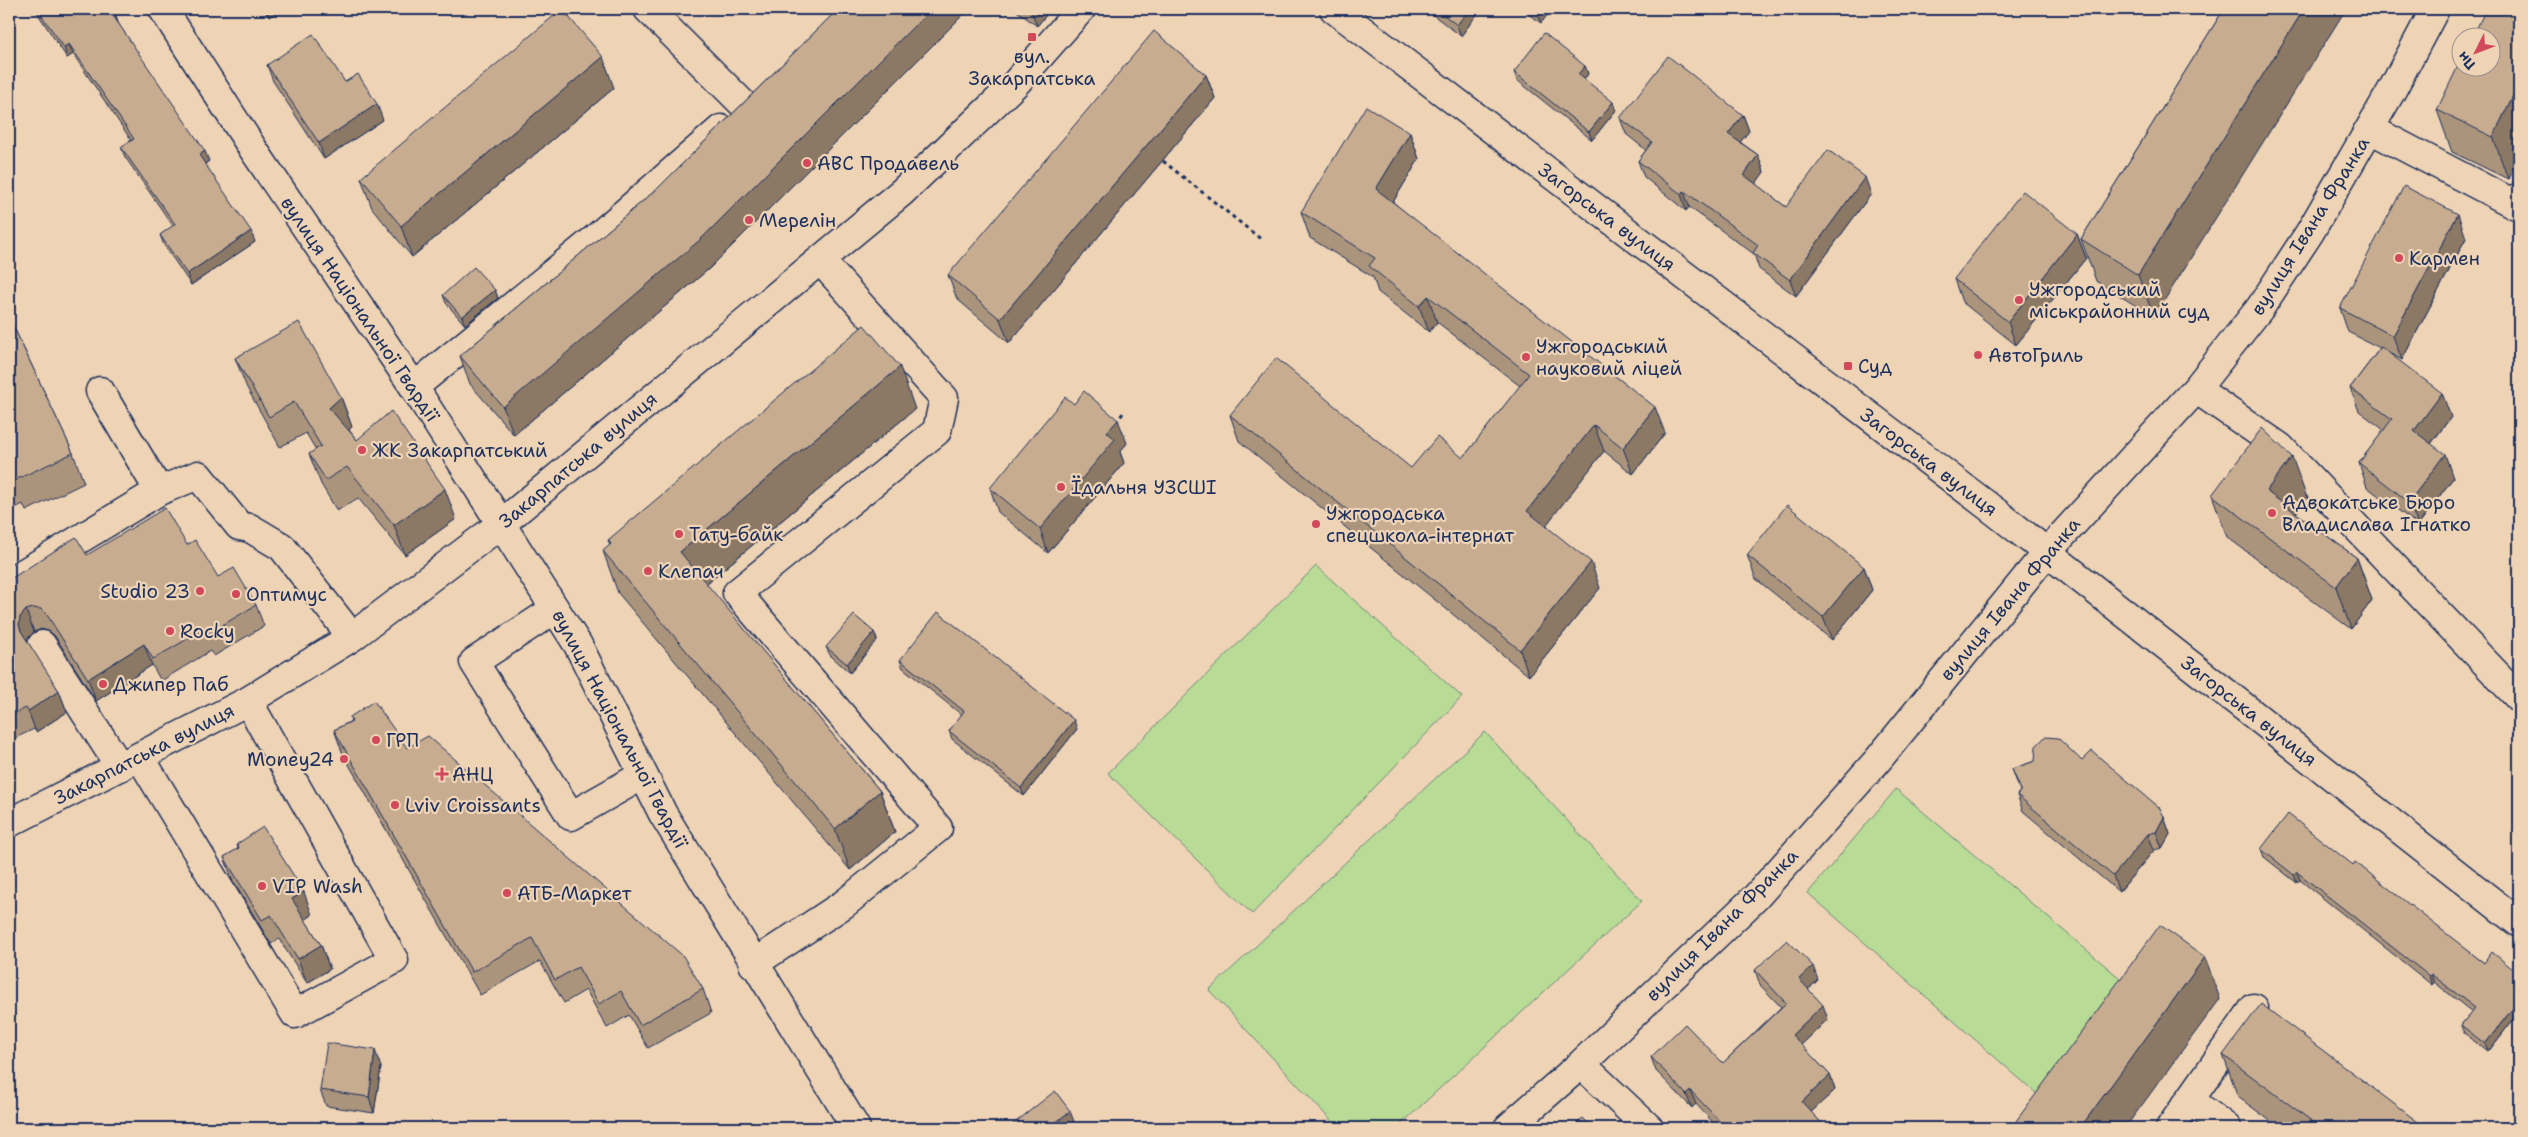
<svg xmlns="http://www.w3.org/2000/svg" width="2528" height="1137" viewBox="0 0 2528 1137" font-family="'Shantell Sans',sans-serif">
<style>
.green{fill:#b8dc96;stroke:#6a867a}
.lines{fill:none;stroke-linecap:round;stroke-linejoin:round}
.minor-casing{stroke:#1b2f5e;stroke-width:31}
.path{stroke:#1b2f5e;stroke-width:3;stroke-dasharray:4 4;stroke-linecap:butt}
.minor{stroke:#eed3b5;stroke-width:28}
.wall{fill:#ab947c;stroke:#1b2f5e}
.shaded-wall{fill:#8b7865;stroke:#1b2f5e}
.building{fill:#c7ac90;stroke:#1b2f5e}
.poi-dot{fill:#d1495b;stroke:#eed3b5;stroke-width:2}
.labels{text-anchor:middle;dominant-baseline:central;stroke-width:4.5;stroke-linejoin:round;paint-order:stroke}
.poi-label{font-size:19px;fill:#1b2f5e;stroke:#eed3b5;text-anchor:start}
.street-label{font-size:19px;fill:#1b2f5e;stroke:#eed3b5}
</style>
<rect width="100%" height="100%" fill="#eed3b5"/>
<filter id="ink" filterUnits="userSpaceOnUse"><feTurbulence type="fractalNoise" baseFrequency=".02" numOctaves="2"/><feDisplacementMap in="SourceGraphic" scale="10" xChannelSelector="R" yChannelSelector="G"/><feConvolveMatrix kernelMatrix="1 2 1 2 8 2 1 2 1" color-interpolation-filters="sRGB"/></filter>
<g filter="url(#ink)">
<path class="green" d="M 1316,566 L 1462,697 L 1252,914 L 1108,773 Z
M 1485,732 L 1642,901 L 1397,1128 L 1338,1128 L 1209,990 Z
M 1896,789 L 2128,985 L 2037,1094 L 1808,893 Z"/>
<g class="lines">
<g class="minor-casing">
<path id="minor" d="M 163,9 L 255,152 L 414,387 L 578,645 L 663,814 L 856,1128
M 648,9 L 746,107
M 1334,9 L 1997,513 L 2519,923
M 2370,129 L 2516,205 L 2519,197
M 414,387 L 596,238 L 721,129
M 2196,389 L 2280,447 L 2519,698
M 100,391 L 159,491
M 9,582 L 159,491 L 198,475 L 239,526 L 250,528 L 282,547 L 352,637
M 555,609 L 474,662 L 571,816 L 643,775
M 42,645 L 120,767
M 140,757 L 295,1014 L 394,960 L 248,701
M 9,823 L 248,701 L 352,637 L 501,524 L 902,192 L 1015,84 L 1081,9
M 753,964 L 844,904 L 938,828 L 737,593 L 937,431 L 944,398 L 820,260
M 1581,1064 L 1649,1128
M 2190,1100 L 2227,1128
M 1508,1128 L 1581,1064 L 1756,897 L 1877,761 L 2047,552 L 2196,389 L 2260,308 L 2310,232 L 2392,90 L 2435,9
M 2170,1128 L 2254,1008"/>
</g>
<path class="path" d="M 1163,161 L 1262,240
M 1116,423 L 1123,413"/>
<use href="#minor" class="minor"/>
</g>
<path class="wall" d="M 35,9 L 112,9 L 115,12 L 118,23 L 209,161 L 205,164 L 255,242 L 191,285 L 164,245 L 160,235 L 173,226 L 125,157 L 121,147 L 131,140 L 73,54 L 67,58 L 38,14 Z
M 263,9 L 282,9 L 269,17 Z
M 838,9 L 969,9 L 711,267 L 514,435 L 470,384 L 460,356 L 657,189 Z
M 1014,9 L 1051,9 L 1037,26 Z
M 1425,9 L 1481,9 L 1461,36 Z
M 1521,9 L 1552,9 L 1541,23 Z
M 2224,9 L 2154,317 L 2096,281 L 2081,239 Z
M 267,65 L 345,82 L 383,120 L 324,159 L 273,81 Z
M 1585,66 L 1588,74 L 1584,79 L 1616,110 L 1592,140 L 1517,80 L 1514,72 Z
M 2490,68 L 2508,179 L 2452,152 L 2437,110 Z
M 1206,75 L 1215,98 L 1009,343 L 957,299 L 948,275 Z
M 614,88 L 412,257 L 372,208 L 361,178 Z
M 1743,115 L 1749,131 L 1740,142 L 1758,155 L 1764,172 L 1755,184 L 1786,207 L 1871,194 L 1796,296 L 1759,269 L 1754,254 L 1689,207 L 1686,211 L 1644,177 L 1638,161 L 1646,150 L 1626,134 L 1620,118 Z
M 1410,133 L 1419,159 L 1393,202 L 1665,433 L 1633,474 L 1604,451 L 1546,525 L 1600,588 L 1529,676 L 1239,441 L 1230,415 L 1411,468 L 1463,458 L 1520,386 L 1437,322 L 1429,332 L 1378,292 L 1373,277 L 1310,238 L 1301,212 Z
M 2077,234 L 2086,258 L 2016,345 L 1962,302 L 1954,279 Z
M 2466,238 L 2402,360 L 2391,354 L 2451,417 L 2431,444 L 2453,478 L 2418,525 L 2367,487 L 2359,463 L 2384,430 L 2359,411 L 2350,388 L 2380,348 L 2348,332 L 2340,308 Z
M 495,290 L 498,298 L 465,325 L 446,303 L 443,295 Z
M 9,317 L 73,453 L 84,483 L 26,511 L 23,504 L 9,511 Z
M 235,358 L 341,397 L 352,427 L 349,430 L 357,440 L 456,519 L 405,555 L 358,498 L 337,511 L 321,484 L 309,454 L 316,450 L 306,433 L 280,447 L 247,388 Z
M 1074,404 L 1127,443 L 1120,452 L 1124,463 L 1048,553 L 998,512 L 990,488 Z
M 915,409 L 706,584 L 880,791 L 895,832 L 850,870 L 618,593 L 603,551 L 610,546 L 608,540 Z
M 2212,495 L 2307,498 L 2296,513 L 2357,558 L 2372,600 L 2351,629 L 2227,537 Z
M 187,545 L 218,577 L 256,605 L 264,626 L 214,656 L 210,651 L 161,681 L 152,665 L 96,701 L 55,636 L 49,631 L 41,629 L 34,632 L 28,638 L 27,642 L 59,691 L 67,712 L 36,732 L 34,729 L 9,741 L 9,580 L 87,555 Z
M 1747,555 L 1864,567 L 1872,590 L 1832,640 L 1756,579 Z
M 874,632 L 877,640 L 850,673 L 830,655 L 826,647 Z
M 900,660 L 1077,729 L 1024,796 L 952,739 L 949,731 L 962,715 L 903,668 Z
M 350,717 L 407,748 L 703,989 L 711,1013 L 648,1048 L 629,1015 L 607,1028 L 586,990 L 564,1003 L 540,961 L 480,995 L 343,754 L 334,730 L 351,721 Z
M 2035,761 L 2082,761 L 2164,817 L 2170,834 L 2162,848 L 2154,850 L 2119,892 L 2023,811 L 2017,795 L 2020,791 L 2012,769 Z
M 237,844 L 312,915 L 305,920 L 321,945 L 330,969 L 307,983 L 279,939 L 271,944 L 233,881 L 224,857 L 238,849 Z
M 2261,849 L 2353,865 L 2484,963 L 2519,974 L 2519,1019 L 2516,1016 L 2488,1052 L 2464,1033 L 2461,1025 L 2472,1012 L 2434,982 L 2432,985 L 2300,880 L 2297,883 L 2264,857 Z
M 1755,970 L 1818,980 L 1808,989 L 1828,1019 L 1801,1045 L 1830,1075 L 1835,1090 L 1811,1112 L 1826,1128 L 1718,1128 L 1696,1104 L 1692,1108 L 1656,1071 L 1651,1057 L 1723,1063 L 1781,1007 L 1760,985 Z
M 2223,1055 L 2426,1128 L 2280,1128 L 2238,1097 Z
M 381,1067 L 374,1113 L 326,1106 L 320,1090 Z"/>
<path class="shaded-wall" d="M 266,9 L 282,9 L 269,17 Z
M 931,9 L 969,9 L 711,267 L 514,435 L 503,407 Z
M 1030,9 L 1051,9 L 1037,26 Z
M 1469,9 L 1481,9 L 1461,36 L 1457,25 Z
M 1536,9 L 1552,9 L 1541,23 Z
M 2304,9 L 2346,9 L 2154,317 L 2138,275 Z
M 115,12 L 118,23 L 112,14 Z
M 69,44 L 73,54 L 67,58 L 64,47 Z
M 603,57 L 614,88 L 412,257 L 401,226 Z
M 1585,66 L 1588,74 L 1581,82 L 1578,74 Z
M 1206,75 L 1215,98 L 1009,343 L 1000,319 Z
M 2519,83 L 2519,156 L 2508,179 L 2493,137 Z
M 1613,102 L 1616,110 L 1592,140 L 1589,132 Z
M 377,104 L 383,120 L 324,159 L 319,143 Z
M 1743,115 L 1749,131 L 1734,150 L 1728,134 Z
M 1410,133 L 1419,159 L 1385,215 L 1376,189 Z
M 205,151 L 209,161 L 203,165 L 199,155 Z
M 1758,155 L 1764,172 L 1750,192 L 1744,175 Z
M 1865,177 L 1871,194 L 1796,296 L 1790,280 Z
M 1684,191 L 1689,207 L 1686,211 L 1681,194 Z
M 2458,214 L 2466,238 L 2402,360 L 2393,336 Z
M 251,231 L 255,242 L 191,285 L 187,274 Z
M 2077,234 L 2086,258 L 2016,345 L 2008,322 Z
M 495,290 L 498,298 L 465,325 L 462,317 Z
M 1428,296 L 1437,322 L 1429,332 L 1419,306 Z
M 900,367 L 915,409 L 695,593 L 680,552 Z
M 2442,393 L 2451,417 L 2422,455 L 2414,431 Z
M 341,397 L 352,427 L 340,438 L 329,408 Z
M 1655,407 L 1665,433 L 1633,474 L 1623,448 Z
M 1118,420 L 1127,443 L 1120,452 L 1124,463 L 1048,553 L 1040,529 L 1107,432 Z
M 1594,425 L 1604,451 L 1537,537 L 1527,511 Z
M 2445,454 L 2453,478 L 2418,525 L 2409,502 Z
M 2292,457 L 2307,498 L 2281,533 L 2266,491 Z
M 445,489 L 456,519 L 405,555 L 394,525 Z
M 2357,558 L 2372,600 L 2351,629 L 2336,587 Z
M 1591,562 L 1600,588 L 1529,676 L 1520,650 Z
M 1864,567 L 1872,590 L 1832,640 L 1823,617 Z
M 26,610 L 34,632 L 28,638 L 26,646 L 19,625 L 20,617 Z
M 874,632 L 877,640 L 850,673 L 847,664 Z
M 144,644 L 152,665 L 96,701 L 88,679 Z
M 59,691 L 67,712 L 36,732 L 28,711 Z
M 1074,720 L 1077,729 L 1024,796 L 1021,788 Z
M 880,791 L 895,832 L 850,870 L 835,829 Z
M 2164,817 L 2170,834 L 2162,848 L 2156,832 Z
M 2148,834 L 2154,850 L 2119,892 L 2113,876 Z
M 2297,872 L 2300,880 L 2297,883 L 2294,875 Z
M 304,892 L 312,915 L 301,923 L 292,899 Z
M 321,945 L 330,969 L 307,983 L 298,959 Z
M 2205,957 L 2220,999 L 2125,1128 L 2080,1128 Z
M 1813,966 L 1818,980 L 1804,993 L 1799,979 Z
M 2431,974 L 2434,982 L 2432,985 L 2429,976 Z
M 1823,1005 L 1828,1019 L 1797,1049 L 1792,1035 Z
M 2513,1008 L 2516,1016 L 2488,1052 L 2485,1044 Z
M 375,1050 L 381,1067 L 374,1113 L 369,1097 Z
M 1830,1075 L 1835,1090 L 1807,1116 L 1802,1102 Z
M 1690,1090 L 1696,1104 L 1692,1108 L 1686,1094 Z
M 1070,1111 L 1076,1127 L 1075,1128 L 1049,1128 Z"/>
<path class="building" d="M 37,9 L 112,9 L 115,12 L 112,14 L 205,151 L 199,155 L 251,231 L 187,274 L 160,235 L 175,224 L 121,147 L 134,139 L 69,44 L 64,47 Z
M 562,9 L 603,57 L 401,226 L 361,178 Z
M 838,9 L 931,9 L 701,239 L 503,407 L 460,356 L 657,189 Z
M 1436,9 L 1469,9 L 1457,25 Z
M 2224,9 L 2304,9 L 2138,275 L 2081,239 Z
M 2486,9 L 2519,9 L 2519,83 L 2493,137 L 2437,110 L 2460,62 L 2460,68 L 2490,68 L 2490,38 L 2472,38 Z
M 1154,31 L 1206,75 L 1000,319 L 948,275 Z
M 1544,33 L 1585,66 L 1578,74 L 1613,102 L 1589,132 L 1514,72 Z
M 313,34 L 345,82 L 358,74 L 377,104 L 319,143 L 267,65 Z
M 1668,56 L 1743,115 L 1728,134 L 1758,155 L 1744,175 L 1786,207 L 1828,150 L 1865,177 L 1790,280 L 1753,253 L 1758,245 L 1684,191 L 1681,194 L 1638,161 L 1652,142 L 1620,118 Z
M 1366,106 L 1410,133 L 1376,189 L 1655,407 L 1623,448 L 1594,425 L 1527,511 L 1591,562 L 1520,650 L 1230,415 L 1276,358 L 1411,468 L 1437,437 L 1463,458 L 1529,374 L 1428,296 L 1419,306 L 1369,266 L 1375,258 L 1301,212 Z
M 2404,186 L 2458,214 L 2393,336 L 2340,308 Z
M 2023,191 L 2077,234 L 2008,322 L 1954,279 Z
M 474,267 L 495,290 L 462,317 L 443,295 Z
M 9,317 L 73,453 L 15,480 L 12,474 L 9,476 Z
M 299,322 L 341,397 L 329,408 L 357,440 L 391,411 L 445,489 L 394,525 L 347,467 L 326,480 L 309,454 L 321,446 L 294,402 L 269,417 L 235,358 Z
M 864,325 L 900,367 L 680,552 L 880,791 L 835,829 L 603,551 L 611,544 L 608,540 Z
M 2381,347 L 2442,393 L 2414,431 L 2445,454 L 2409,502 L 2359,463 L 2392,419 L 2350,388 Z
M 1084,391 L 1118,420 L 1107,432 L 1115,439 L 1040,529 L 990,488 L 1065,397 L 1074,404 Z
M 2262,428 L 2292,457 L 2266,491 L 2357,558 L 2336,587 L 2212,495 Z
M 1787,505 L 1864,567 L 1823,617 L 1747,555 Z
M 165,508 L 187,545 L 195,540 L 218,577 L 234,568 L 256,605 L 206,635 L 203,630 L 153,659 L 144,644 L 88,679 L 47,615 L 41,609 L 33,608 L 26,610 L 20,617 L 19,625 L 21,631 L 59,691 L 28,711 L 26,708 L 9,716 L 9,580 L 76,537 L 87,555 Z
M 938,612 L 1074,720 L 1021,788 L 949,731 L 964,711 L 900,660 Z
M 854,615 L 874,632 L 847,664 L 826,647 Z
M 374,701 L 407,748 L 428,736 L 683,956 L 703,989 L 640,1025 L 621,991 L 599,1004 L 578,967 L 555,980 L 532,938 L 472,972 L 334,730 L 352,721 L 350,717 Z
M 2045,737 L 2058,738 L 2082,761 L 2092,751 L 2160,808 L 2164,817 L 2156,832 L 2148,834 L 2113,876 L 2017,795 L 2021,790 L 2012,769 L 2035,761 L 2036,746 Z
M 2288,814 L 2353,865 L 2355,862 L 2484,963 L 2492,952 L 2519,974 L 2519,1013 L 2513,1008 L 2485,1044 L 2461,1025 L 2475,1008 L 2431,974 L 2429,976 L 2297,872 L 2294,875 L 2261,849 Z
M 263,827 L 304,892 L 292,899 L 321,945 L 298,959 L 271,915 L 262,920 L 224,857 L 239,848 L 237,844 Z
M 2160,925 L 2205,957 L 2080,1128 L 2011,1128 Z
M 1787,940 L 1813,966 L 1799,979 L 1823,1005 L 1792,1035 L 1830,1075 L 1802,1102 L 1826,1128 L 1726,1128 L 1690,1090 L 1686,1094 L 1651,1057 L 1685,1024 L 1723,1063 L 1786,1003 L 1755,970 Z
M 2261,1004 L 2426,1128 L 2321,1128 L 2223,1055 Z
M 327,1043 L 375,1050 L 369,1097 L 320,1090 Z
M 1055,1091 L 1070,1111 L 1049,1128 L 1015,1128 L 1012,1125 Z
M 1583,1118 L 1593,1128 L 1572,1128 Z"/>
</g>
<g class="poi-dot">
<rect x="1027" y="32" width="10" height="10" rx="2.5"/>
<circle cx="807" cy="163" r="5"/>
<circle cx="749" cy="220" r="5"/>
<circle cx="2399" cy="258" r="5"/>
<circle cx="2019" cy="300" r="5"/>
<circle cx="1978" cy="355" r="5"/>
<circle cx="1526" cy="357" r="5"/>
<rect x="1843" y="361" width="10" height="10" rx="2.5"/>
<circle cx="362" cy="450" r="5"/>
<circle cx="1061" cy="487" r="5"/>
<circle cx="2272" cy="513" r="5"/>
<circle cx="1316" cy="524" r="5"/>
<circle cx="679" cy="534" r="5"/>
<circle cx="648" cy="571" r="5"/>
<circle cx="200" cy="591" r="5"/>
<circle cx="236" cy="594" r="5"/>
<circle cx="170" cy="631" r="5"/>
<circle cx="103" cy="684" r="5"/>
<circle cx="376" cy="740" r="5"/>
<circle cx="344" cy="759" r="5"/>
<path d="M439.5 766.5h5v5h5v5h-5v5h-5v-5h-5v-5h5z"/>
<circle cx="395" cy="805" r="5"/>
<circle cx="262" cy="886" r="5"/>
<circle cx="507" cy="893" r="5"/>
</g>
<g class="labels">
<g class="poi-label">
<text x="1032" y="56" text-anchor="middle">вул.<tspan x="1032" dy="22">Закарпатська</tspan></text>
<text x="817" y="163">ABC Продавель</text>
<text x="759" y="220">Мерелін</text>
<text x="2409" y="258">Кармен</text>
<text x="2029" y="289">Ужгородський<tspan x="2029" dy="22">міськрайонний суд</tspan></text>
<text x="1536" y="346">Ужгородський<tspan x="1536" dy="22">науковий ліцей</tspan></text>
<text x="1988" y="355">АвтоГриль</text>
<text x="1858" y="366">Суд</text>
<text x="372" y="450">ЖК Закарпатський</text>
<text x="1071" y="487">Їдальня УЗСШІ</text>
<text x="2282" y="502">Адвокатське Бюро<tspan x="2282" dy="22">Владислава Ігнатко</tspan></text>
<text x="1326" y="513">Ужгородська<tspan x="1326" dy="22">спецшкола-інтернат</tspan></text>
<text x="689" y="534">Тату-байк</text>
<text x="658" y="571">Клепач</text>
<text x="190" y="591" text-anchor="end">Studio 23</text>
<text x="246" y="594">Оптимус</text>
<text x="180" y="631">Rocky</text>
<text x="113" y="684">Джипер Паб</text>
<text x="386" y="740">ГРП</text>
<text x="334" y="759" text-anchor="end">Money24</text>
<text x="452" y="774">АНЦ</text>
<text x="405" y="805">Lviv Croissants</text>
<text x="272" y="886">VIP Wash</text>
<text x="517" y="893">АТБ-Маркет</text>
</g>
<g class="street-label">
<text transform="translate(1607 217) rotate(37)">Загорська вулиця</text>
<text transform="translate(2310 226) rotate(-58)">вулиця Івана Франка</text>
<text transform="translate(360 309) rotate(56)">вулиця Національної Гвардії</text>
<text transform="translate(578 460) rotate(-40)">Закарпатська вулиця</text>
<text transform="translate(1929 462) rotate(37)">Загорська вулиця</text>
<text transform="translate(2010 599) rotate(-50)">вулиця Івана Франка</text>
<text transform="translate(2249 711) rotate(38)">Загорська вулиця</text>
<text transform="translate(620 729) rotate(62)">вулиця Національної Гвардії</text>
<text transform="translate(144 754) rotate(-27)">Закарпатська вулиця</text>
<text transform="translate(1722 925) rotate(-45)">вулиця Івана Франка</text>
</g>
</g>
<rect width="2528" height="1137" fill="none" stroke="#eed3b5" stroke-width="30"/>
<rect x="15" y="15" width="2498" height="1107" fill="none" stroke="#1b2f5e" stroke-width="2" filter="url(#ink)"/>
<g transform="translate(2476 52) rotate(228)"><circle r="24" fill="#eed3b5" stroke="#9a9192"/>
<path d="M0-4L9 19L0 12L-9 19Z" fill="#d1495b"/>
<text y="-8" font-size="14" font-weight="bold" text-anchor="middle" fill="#1b2f5e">Пн</text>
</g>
</svg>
